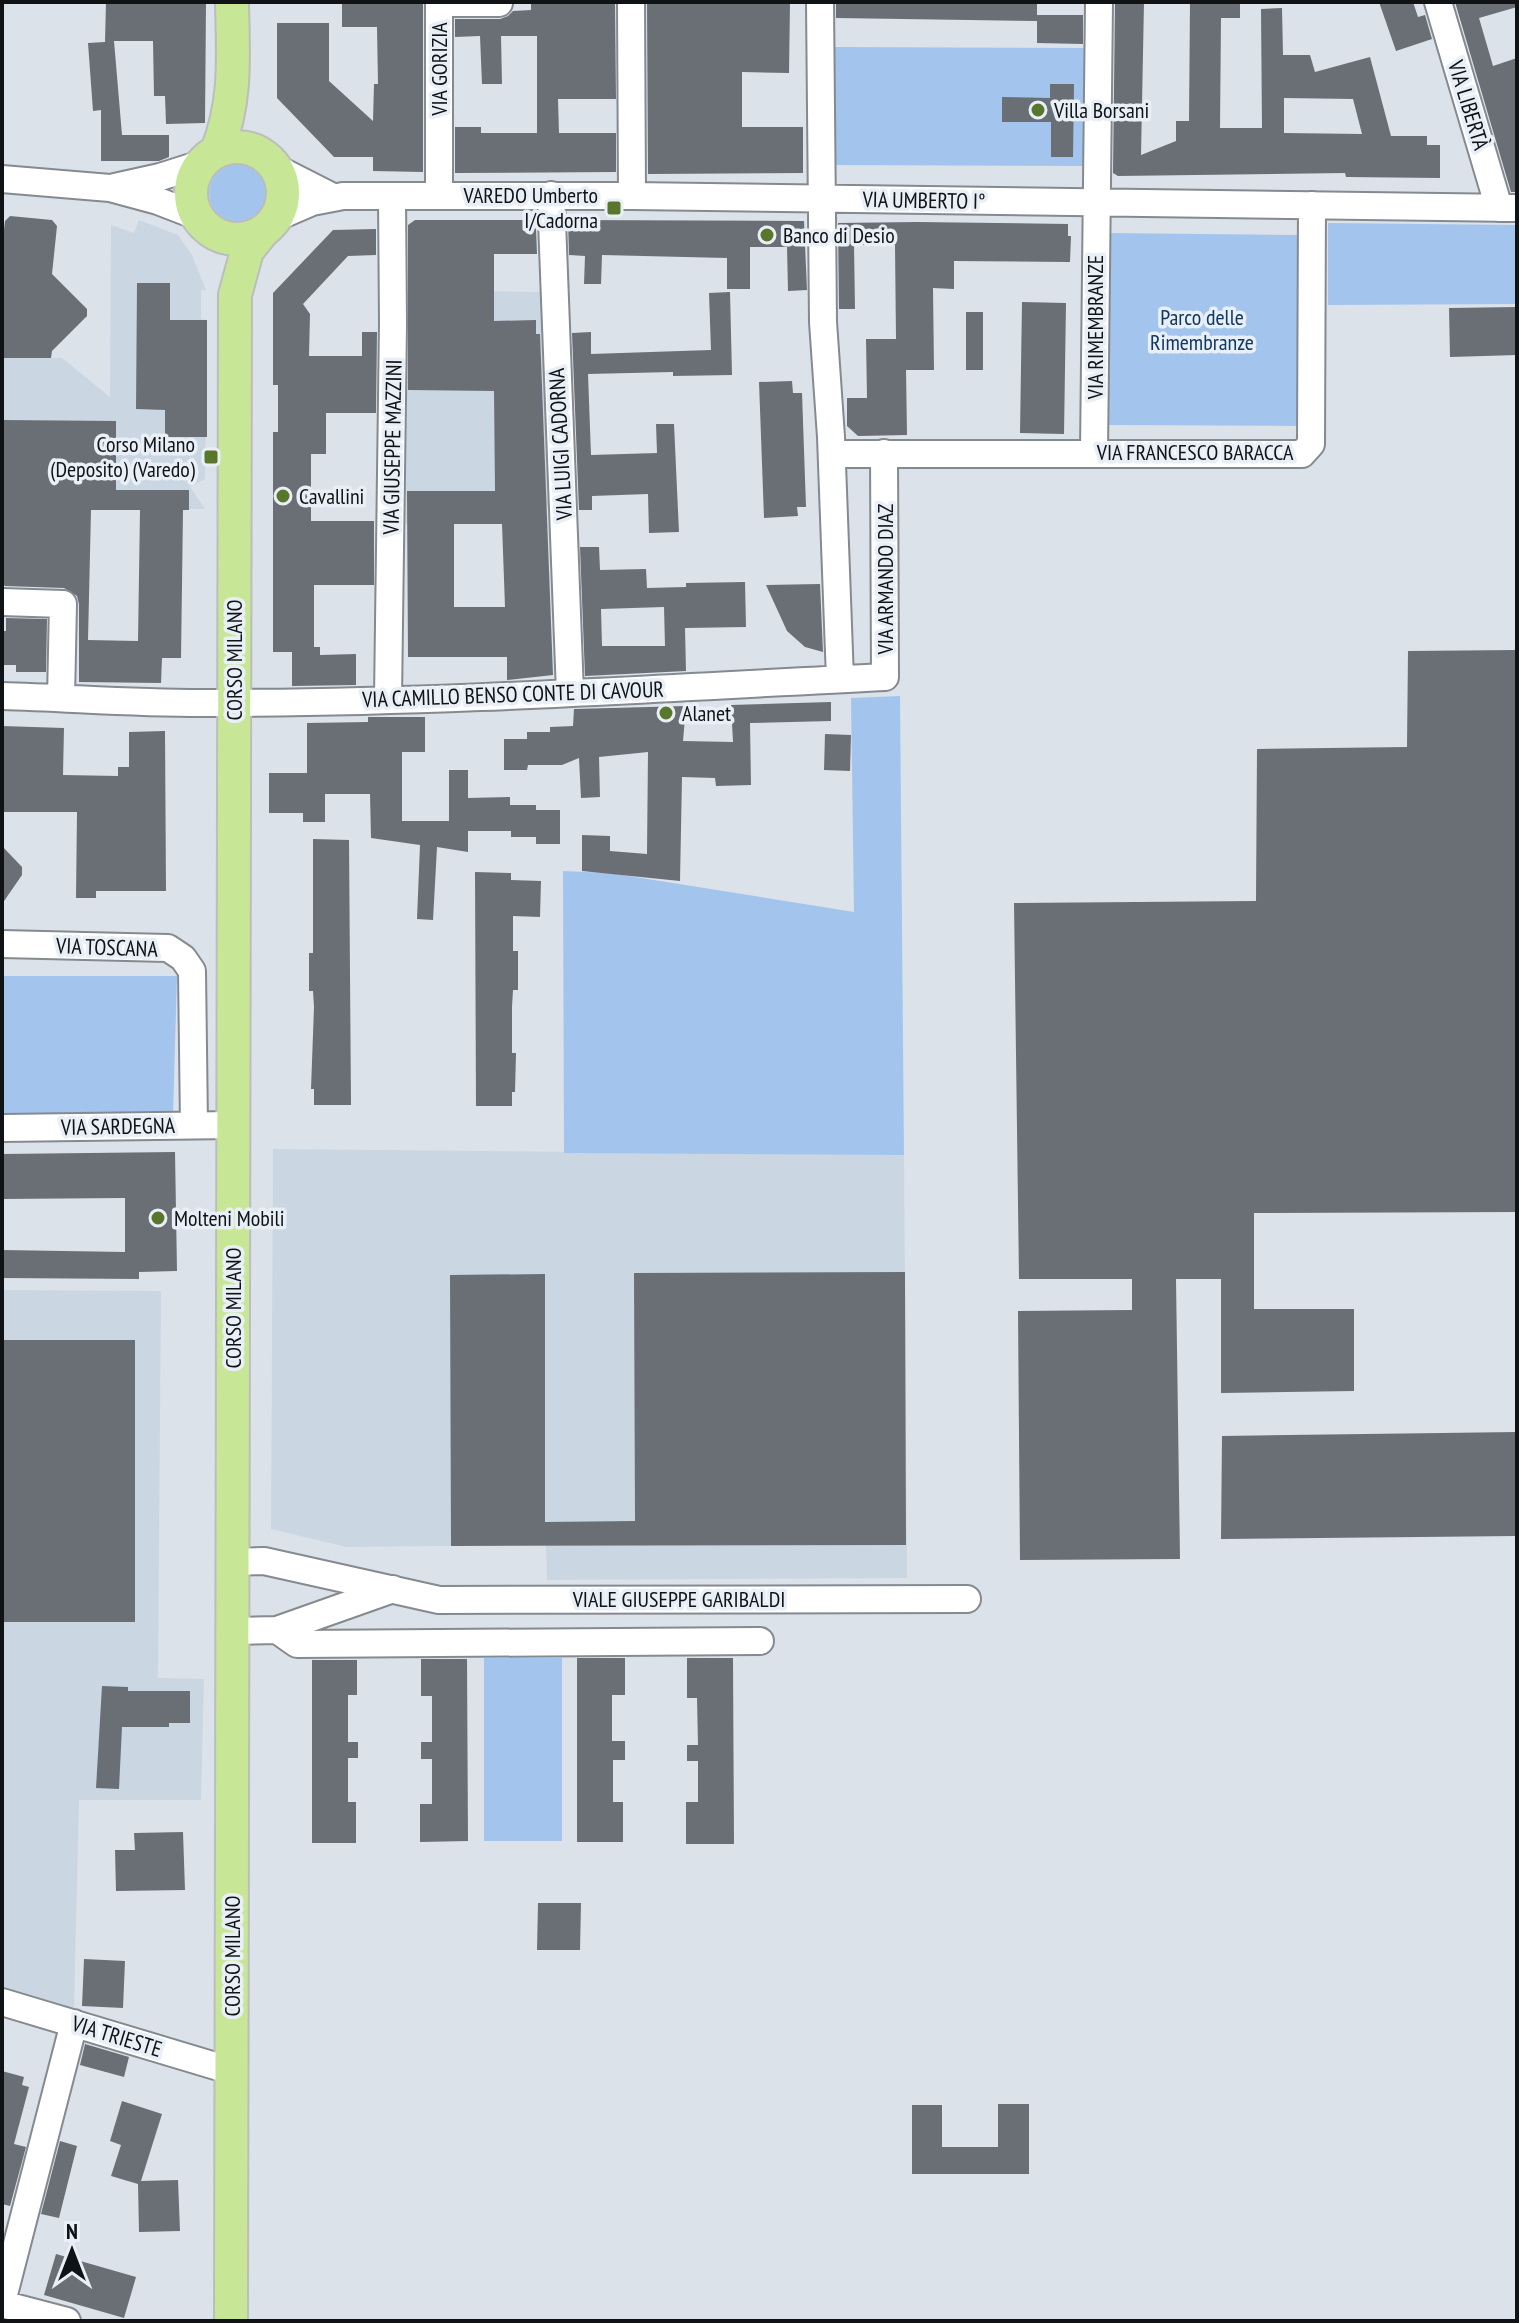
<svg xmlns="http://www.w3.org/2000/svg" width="1519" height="2323" viewBox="0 0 1519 2323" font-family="'PT Sans Narrow',sans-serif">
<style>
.built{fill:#cbd6e3}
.green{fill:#a3c5ed}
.building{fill:#696f75;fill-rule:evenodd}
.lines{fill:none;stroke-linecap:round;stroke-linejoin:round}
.minor-casing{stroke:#848a90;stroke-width:30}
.major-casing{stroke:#bcbdbd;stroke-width:36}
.minor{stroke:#fff;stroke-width:26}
.major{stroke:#c7e797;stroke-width:32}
.poi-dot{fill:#59772c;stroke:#e9eff6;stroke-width:3}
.labels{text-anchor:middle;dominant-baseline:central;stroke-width:7;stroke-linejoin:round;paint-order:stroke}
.street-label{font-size:22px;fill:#101315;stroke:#e9eff6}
.poi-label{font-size:22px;fill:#101315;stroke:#e9eff6;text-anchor:start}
.park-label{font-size:22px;fill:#113861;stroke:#e9eff6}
</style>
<rect width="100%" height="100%" fill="#dce2e9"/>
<path class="built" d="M 139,220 L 178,235 L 192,255 L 206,290 L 201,290 L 201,319 L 207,320 L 205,479 L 190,487 L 205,509 L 2,510 L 2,358 L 62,358 L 110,397 L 111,225 L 134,233 Z
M 405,290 L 541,292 L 554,507 L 502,508 L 502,524 L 405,524 Z
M 273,1149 L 904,1155 L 907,1578 L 547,1580 L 546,1545 L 346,1547 L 271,1529 Z
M 2,1290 L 161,1291 L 158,1678 L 204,1679 L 201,1800 L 79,1800 L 74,2009 L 2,1990 Z"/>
<path class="green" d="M 832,47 L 1085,48 L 1085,166 L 831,165 Z
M209 193a29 29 0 1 1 58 0a29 29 0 1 1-58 0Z
M 1328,223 L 1517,225 L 1517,304 L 1328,305 Z
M 1106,233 L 1298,235 L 1297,426 L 1106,425 Z
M 900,696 L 904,1155 L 564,1153 L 563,871 L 610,873 L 854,912 L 851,698 Z
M 2,976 L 177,976 L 173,1116 L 2,1118 Z
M 484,1658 L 562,1658 L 562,1841 L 484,1841 Z"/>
<path class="building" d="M 106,2 L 206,2 L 205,123 L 166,124 L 165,96 L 154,96 L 153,41 L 114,41 L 122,135 L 169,135 L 169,157 L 159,161 L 101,161 L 101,110 L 93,111 L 88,43 L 105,42 Z
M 342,2 L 423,2 L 423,172 L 373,171 L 373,157 L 334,157 L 277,98 L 277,23 L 329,23 L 329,81 L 373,121 L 374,84 L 378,84 L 377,27 L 342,27 Z
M 531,2 L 615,2 L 616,99 L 558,99 L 559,133 L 616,133 L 616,172 L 455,173 L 455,127 L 481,127 L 481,133 L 537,133 L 537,36 L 501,36 L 502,84 L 482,84 L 480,36 L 455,37 L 455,19 L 500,19 L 508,16 L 513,11 L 531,10 Z
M 647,2 L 790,2 L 789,73 L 742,72 L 742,127 L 803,127 L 803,173 L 648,174 Z
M 836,2 L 1037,2 L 1037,15 L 1083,15 L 1083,44 L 1037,43 L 1037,21 L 836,18 Z
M 1115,2 L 1144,2 L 1141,155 L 1176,141 L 1176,121 L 1189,121 L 1190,2 L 1240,2 L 1240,18 L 1221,18 L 1220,128 L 1262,128 L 1261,9 L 1282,8 L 1283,55 L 1310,55 L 1315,72 L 1370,57 L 1391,136 L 1427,136 L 1427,145 L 1440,145 L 1440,178 L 1346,177 L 1345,173 L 1118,176 L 1113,173 ZM 1284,98 L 1353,99 L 1362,134 L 1284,133 Z
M 1379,2 L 1413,2 L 1418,17 L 1425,15 L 1432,39 L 1396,51 Z
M 1455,2 L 1517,2 L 1517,7 L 1479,18 L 1493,66 L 1517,58 L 1517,192 L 1511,192 Z
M 1050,84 L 1074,84 L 1073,157 L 1051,157 L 1051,122 L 1002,122 L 1002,97 L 1050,98 Z
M 10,216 L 52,220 L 57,226 L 52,274 L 87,309 L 87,316 L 52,351 L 51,358 L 2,358 L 2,248 L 5,221 Z
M 415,220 L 528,220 L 536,229 L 537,254 L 494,254 L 494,321 L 536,320 L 536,334 L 540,334 L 553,675 L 507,680 L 507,657 L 408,657 L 407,491 L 495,491 L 494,391 L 408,390 L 408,225 ZM 454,524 L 502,524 L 505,607 L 454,607 Z
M 568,220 L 804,221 L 807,290 L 788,291 L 787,247 L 750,247 L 750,289 L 727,289 L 727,258 L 602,255 L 601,284 L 584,284 L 585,256 L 569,255 Z
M 917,222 L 1068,224 L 1068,236 L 1071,236 L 1070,262 L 954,261 L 954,289 L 933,288 L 934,370 L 906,370 L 907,435 L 858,436 L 847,426 L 847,398 L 867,398 L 866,339 L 896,339 L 895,245 L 854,245 L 855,309 L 839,309 L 838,223 Z
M 376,229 L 376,255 L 348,256 L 303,304 L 310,314 L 309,356 L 362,356 L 362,332 L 377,332 L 376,413 L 326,413 L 326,454 L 311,454 L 311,521 L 374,521 L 374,585 L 314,585 L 314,647 L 320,647 L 320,655 L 356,654 L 356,685 L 292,686 L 292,652 L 273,652 L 273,432 L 278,432 L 278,385 L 273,385 L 273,293 L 333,230 Z
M 137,283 L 170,283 L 170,320 L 207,320 L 207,437 L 165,437 L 165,410 L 136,409 Z
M 730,292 L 732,375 L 673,376 L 673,372 L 588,374 L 591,455 L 657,453 L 656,424 L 674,424 L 679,532 L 649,533 L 648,494 L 592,496 L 592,510 L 579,510 L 572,333 L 591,332 L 591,354 L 711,350 L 709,293 Z
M 1022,302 L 1066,303 L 1064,434 L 1020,433 Z
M 1517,307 L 1517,355 L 1450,357 L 1449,308 Z
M 966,312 L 983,312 L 983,370 L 966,370 Z
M 792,381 L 793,393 L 802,393 L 806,507 L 797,507 L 798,516 L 764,518 L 759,382 Z
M 2,420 L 116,421 L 116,490 L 189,490 L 189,510 L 183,510 L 181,658 L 162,658 L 161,683 L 79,682 L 79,604 L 77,596 L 64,588 L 5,586 L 2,584 ZM 91,510 L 140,510 L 138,641 L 88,640 Z
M 580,547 L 599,547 L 600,570 L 646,569 L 647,588 L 686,587 L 686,583 L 745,582 L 746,627 L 685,628 L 686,671 L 585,676 ZM 664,607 L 665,646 L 602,646 L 601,609 Z
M 820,584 L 823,652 L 805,647 L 787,631 L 766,585 Z
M 6,618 L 47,619 L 46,672 L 16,672 L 16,665 L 2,665 L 2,631 L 6,631 Z
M 1517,650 L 1517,1212 L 1254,1213 L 1254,1309 L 1354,1309 L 1354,1391 L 1221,1393 L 1221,1279 L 1176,1279 L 1180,1559 L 1020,1560 L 1018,1311 L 1132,1310 L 1132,1279 L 1019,1279 L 1014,903 L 1256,901 L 1257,749 L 1407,747 L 1408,651 Z
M 831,702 L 831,721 L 750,723 L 751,785 L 716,786 L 715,778 L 682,777 L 680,881 L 582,871 L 582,835 L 610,836 L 610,851 L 647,854 L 648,752 L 599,757 L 600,797 L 581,798 L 579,758 L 562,765 L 528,765 L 527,770 L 504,770 L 504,739 L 527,739 L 527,732 L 550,732 L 550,727 L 573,726 L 574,709 L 686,706 L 683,741 L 733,742 L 731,705 Z
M 368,717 L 425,717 L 425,752 L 402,752 L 402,821 L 449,821 L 449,770 L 468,770 L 468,798 L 510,797 L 510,805 L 536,805 L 536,810 L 560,810 L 560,844 L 536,844 L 536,837 L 511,837 L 511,831 L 468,831 L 468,852 L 437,847 L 433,920 L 417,919 L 420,845 L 371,838 L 370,794 L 325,794 L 325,822 L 303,822 L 303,813 L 269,813 L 269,773 L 307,773 L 307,723 L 368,722 Z
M 2,726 L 64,728 L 63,775 L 118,776 L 118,767 L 129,767 L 129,732 L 165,731 L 166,891 L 96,891 L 96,898 L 76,898 L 77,812 L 2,812 Z
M 825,734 L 851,735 L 850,771 L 824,770 Z
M 313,839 L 349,840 L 351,1105 L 314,1105 L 314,1089 L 311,1089 L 314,1007 L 313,991 L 309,991 L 309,953 L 313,953 Z
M 2,846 L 22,867 L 22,875 L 2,904 Z
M 475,872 L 511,873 L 511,880 L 541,881 L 540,917 L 513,916 L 513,951 L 518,951 L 518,990 L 513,990 L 512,1007 L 512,1053 L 516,1053 L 515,1092 L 512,1092 L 512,1106 L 476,1106 Z
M 175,1152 L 177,1271 L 139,1272 L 139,1279 L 2,1278 L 2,1250 L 125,1252 L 125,1198 L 2,1199 L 2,1154 Z
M 905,1272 L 906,1545 L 451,1546 L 450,1275 L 545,1274 L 545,1522 L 635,1521 L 634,1273 Z
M 2,1340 L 135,1340 L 135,1622 L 2,1622 Z
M 1517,1432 L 1517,1536 L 1221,1539 L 1222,1436 Z
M 577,1658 L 625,1658 L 625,1695 L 612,1695 L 612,1741 L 625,1741 L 625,1760 L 613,1760 L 613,1802 L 623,1802 L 623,1842 L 577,1842 Z
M 687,1658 L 733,1658 L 734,1844 L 686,1844 L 686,1802 L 698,1802 L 698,1761 L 687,1761 L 687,1745 L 698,1745 L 697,1698 L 687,1698 Z
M 421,1659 L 467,1659 L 468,1841 L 420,1842 L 420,1804 L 432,1804 L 432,1759 L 421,1759 L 421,1742 L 432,1742 L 432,1696 L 421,1696 Z
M 312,1660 L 357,1660 L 357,1695 L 348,1695 L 348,1742 L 358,1742 L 358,1758 L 348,1758 L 348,1802 L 356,1802 L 356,1843 L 312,1843 Z
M 102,1686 L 128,1687 L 128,1691 L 190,1691 L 190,1723 L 169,1723 L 169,1727 L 122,1727 L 119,1789 L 96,1788 Z
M 183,1832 L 185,1890 L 116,1891 L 115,1850 L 135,1850 L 134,1833 Z
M 538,1903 L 581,1903 L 580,1950 L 537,1950 Z
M 84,1959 L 125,1961 L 123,2008 L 82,2006 Z
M 85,2044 L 129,2057 L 124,2077 L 80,2065 Z
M 2,2071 L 24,2077 L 22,2085 L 29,2087 L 14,2144 L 26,2147 L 10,2206 L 2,2204 Z
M 122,2101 L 162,2114 L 141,2181 L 178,2180 L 180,2231 L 139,2232 L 138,2184 L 111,2176 L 121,2145 L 110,2141 Z
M 998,2104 L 1029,2104 L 1029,2174 L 912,2174 L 912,2105 L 942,2105 L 942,2147 L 998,2147 Z
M 60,2141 L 77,2146 L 59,2218 L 41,2214 Z
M 56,2254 L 136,2277 L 124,2318 L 44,2295 Z"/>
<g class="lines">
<g class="minor-casing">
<path id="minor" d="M 631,2 L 632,196
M 820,2 L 823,322 L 831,437 L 840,679
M 1438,2 L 1499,208
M 276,168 L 331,196
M 2,179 L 110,188 L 158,201 L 197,216
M 115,187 L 160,177 L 201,164
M 551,195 L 570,693
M 439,196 L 439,3 L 499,3
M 275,218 L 312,202 L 343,196 L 632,196 L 1517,208
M 1094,452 L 1099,2
M 832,454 L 1302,454 L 1311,444 L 1312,205
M 2,602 L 63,604 L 61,698
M 2,696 C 73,698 143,704 214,703 C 438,703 662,688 885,677 L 884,453
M 388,699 L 393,323 L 392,196
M 2,944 L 168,948 L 183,958 L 192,971 L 194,1125
M 2,1128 L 234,1125
M 233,1562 L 264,1561 L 439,1600 L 967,1599
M 277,1630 L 297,1644 L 760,1641
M 233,1631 L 277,1630 L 393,1589
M 2,2002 L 232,2071
M 2,2302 L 74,2023
M 2,2304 L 67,2321"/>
</g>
<g class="major-casing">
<path id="major" d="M191 193a46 46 0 1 1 92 0a46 46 0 1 1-92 0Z
M 217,151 C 237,100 233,56 232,2
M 231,2321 L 235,295 L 247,251 L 263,231"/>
</g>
<use href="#minor" class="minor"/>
<use href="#major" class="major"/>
</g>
<g class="poi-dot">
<circle cx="1038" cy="110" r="8"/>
<rect x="606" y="200" width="16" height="16" rx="4"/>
<circle cx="767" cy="235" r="8"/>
<rect x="203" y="449" width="16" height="16" rx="4"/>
<circle cx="283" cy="496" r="8"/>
<circle cx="666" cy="713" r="8"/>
<circle cx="158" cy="1218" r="8"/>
</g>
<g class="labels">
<g class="street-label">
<text transform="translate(439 69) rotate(-90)">VIA GORIZIA</text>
<text transform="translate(1469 105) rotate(73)">VIA LIBERTÀ</text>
<text transform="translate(924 200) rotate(1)">VIA UMBERTO I°</text>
<text transform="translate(1095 327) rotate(-90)">VIA RIMEMBRANZE</text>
<text transform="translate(560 444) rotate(-93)">VIA LUIGI CADORNA</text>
<text transform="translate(392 447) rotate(-89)">VIA GIUSEPPE MAZZINI</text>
<text x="1195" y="452">VIA FRANCESCO BARACCA</text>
<text transform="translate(885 579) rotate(-90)">VIA ARMANDO DIAZ</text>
<text transform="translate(234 660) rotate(-90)">CORSO MILANO</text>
<text transform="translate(513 694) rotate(-2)">VIA CAMILLO BENSO CONTE DI CAVOUR</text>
<text transform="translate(107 947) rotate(2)">VIA TOSCANA</text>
<text transform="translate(118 1126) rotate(-1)">VIA SARDEGNA</text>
<text transform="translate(233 1308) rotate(-90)">CORSO MILANO</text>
<text x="679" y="1599">VIALE GIUSEPPE GARIBALDI</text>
<text transform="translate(232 1956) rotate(-90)">CORSO MILANO</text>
<text transform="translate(117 2036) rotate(17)">VIA TRIESTE</text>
</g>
<g class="poi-label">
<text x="1054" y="110">Villa Borsani</text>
<text x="598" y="195" text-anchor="end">VAREDO Umberto<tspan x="598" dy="25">I/Cadorna</tspan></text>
<text x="783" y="235">Banco di Desio</text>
<text x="195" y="444" text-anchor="end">Corso Milano<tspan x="195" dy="25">(Deposito) (Varedo)</tspan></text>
<text x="299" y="496">Cavallini</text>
<text x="682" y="713">Alanet</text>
<text x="174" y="1218">Molteni Mobili</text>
</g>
<g class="park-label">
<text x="1202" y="317">Parco delle<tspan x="1202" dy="25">Rimembranze</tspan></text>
</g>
</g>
<rect width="1519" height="2323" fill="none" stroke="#101315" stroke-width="8"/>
<g transform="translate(72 2251)" stroke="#e9eff6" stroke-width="6" paint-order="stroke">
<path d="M0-6L14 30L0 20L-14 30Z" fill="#101315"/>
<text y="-12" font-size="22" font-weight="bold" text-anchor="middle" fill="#101315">N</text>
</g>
</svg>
